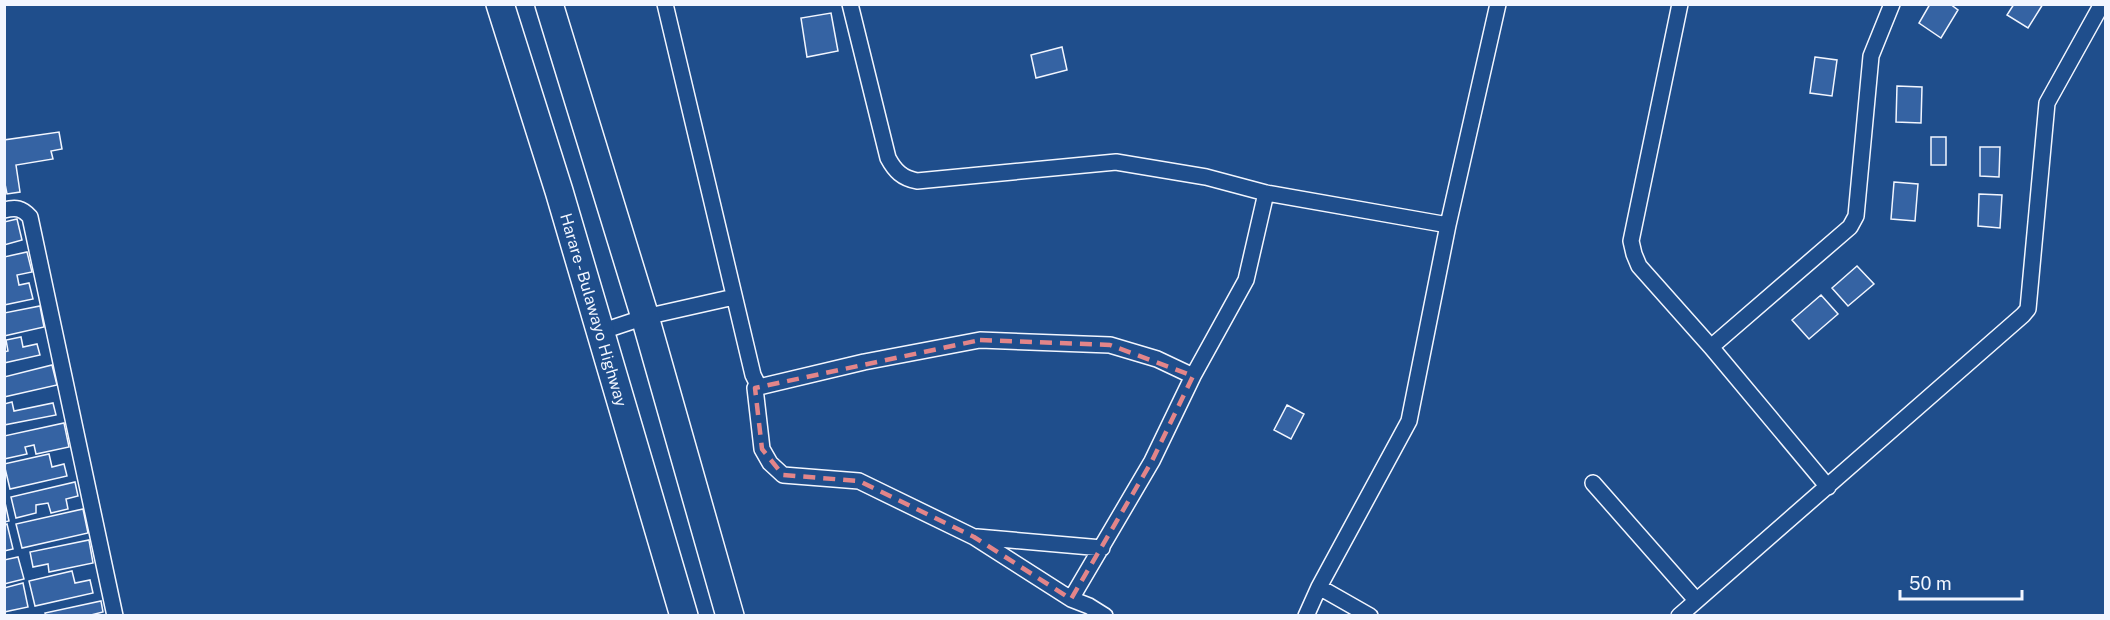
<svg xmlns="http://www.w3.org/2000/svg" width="2110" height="620" viewBox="0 0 2110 620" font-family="'Public Sans',sans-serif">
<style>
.building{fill:#3563a3;stroke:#f2f6ff;stroke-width:1.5}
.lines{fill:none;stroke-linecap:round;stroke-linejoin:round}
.street-casing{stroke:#f2f6ff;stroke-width:18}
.highway-casing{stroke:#f2f6ff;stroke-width:30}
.street{stroke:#1f4e8c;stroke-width:15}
.highway{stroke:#1f4e8c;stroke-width:27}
.marked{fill:none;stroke:#e38589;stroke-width:4.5;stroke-dasharray:12 8;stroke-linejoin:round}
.labels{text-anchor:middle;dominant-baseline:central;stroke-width:4.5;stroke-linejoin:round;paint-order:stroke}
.street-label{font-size:16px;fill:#f2f6ff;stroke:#1f4e8c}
</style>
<rect width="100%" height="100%" fill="#1f4e8c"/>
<path class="building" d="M 1930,4 L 1950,4 L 1958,10 L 1941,38 L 1919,23 Z
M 2014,4 L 2043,4 L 2028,28 L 2007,15 Z
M 831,13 L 838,51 L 807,57 L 801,18 Z
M 1062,47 L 1067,70 L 1036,78 L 1031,55 Z
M 1815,57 L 1837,60 L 1832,96 L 1810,93 Z
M 1897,86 L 1922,87 L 1921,123 L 1896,122 Z
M 59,132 L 62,149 L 51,151 L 53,159 L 16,165 L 20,192 L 7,194 L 4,179 L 4,140 Z
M 1931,137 L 1946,137 L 1946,165 L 1931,165 Z
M 1980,147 L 2000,147 L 1999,177 L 1980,176 Z
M 1894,182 L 1918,184 L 1915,221 L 1891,219 Z
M 1979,194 L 2002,195 L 2000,228 L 1978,226 Z
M 17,219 L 22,240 L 4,245 L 4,222 Z
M 27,252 L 32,272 L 17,275 L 19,285 L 29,283 L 33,299 L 4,305 L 4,257 Z
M 1857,266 L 1874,284 L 1848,306 L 1832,288 Z
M 1821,295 L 1838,314 L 1809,339 L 1792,320 Z
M 40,306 L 44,327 L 4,336 L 4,313 Z
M 21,337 L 23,347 L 37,344 L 40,355 L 4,363 L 4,352 L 8,351 L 6,340 Z
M 52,365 L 57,385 L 4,397 L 4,377 Z
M 12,402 L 14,411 L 53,403 L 56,415 L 4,425 L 4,404 Z
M 1287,405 L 1304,414 L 1291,439 L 1274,430 Z
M 64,423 L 69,447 L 36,454 L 34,445 L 25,447 L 27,454 L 4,459 L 4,436 Z
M 49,454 L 52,467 L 64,464 L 67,476 L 10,489 L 4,464 Z
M 75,482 L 78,496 L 66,499 L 68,509 L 51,513 L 48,503 L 36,505 L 36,513 L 16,518 L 11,497 Z
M 4,498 L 9,521 L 4,522 Z
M 83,509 L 88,533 L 22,548 L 16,524 Z
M 7,524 L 13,549 L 4,551 L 4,525 Z
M 89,540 L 93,563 L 49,572 L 48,564 L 33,567 L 30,552 Z
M 18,557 L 24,579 L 4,584 L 4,560 Z
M 72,571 L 75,583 L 90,580 L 93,593 L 35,606 L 29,581 Z
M 23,583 L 28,607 L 4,612 L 4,588 Z
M 101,601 L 103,612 L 87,616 L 46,616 L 45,613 Z"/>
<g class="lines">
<g class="street-casing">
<path id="street" d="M 665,4 L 753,375 L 757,383 L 755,388 L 762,449 L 770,463 L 783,475 L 859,481 L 974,537 L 1071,599 L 1089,606 L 1105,616
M 850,4 L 888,158 C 895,171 902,178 917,181 L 1116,162 L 1206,177 L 1266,193 L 1448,225
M 1680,4 L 1631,241 L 1634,254 L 1639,266 L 1711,347 L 1828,487
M 4,210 C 16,207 22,208 30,217 L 115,616
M 600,332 L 645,317 L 734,297
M 1711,347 L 1850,227 L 1856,216 L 1871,56 L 1892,4
M 755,388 L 864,362 L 980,340 L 1110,345 L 1157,359 L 1193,376
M 1593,483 L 1696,600
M 977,537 L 1102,548
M 1319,587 L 1370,616
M 1071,599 L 1152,461 L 1193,376 L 1246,280 L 1266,193
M 1306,616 L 1319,587 L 1409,421 L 1448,225 L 1498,4
M 1679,616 L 2023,315 L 2028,309 L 2047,103 L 2102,4"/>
</g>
<g class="highway-casing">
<g id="highway">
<path id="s1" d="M 500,4 L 559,191 L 684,616"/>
<path d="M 549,4 L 645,317 L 730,616"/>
</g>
</g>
<use href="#street" class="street"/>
<use href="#highway" class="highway"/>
</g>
<path class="marked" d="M 980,340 L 1110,345 L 1193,376 L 1152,461 L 1071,599 L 974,537 L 859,481 L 783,475 L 762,449 L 755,388 Z"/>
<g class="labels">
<g class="street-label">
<text stroke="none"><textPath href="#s1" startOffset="320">Harare - Bulawayo Highway</textPath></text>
</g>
</g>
<rect width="2110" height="620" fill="none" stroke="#f2f6ff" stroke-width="12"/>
<path d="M1900 590v9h122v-9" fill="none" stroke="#f2f6ff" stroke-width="3"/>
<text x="1909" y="590" font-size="18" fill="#f2f6ff" stroke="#1f4e8c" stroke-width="4.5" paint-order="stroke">50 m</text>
</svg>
